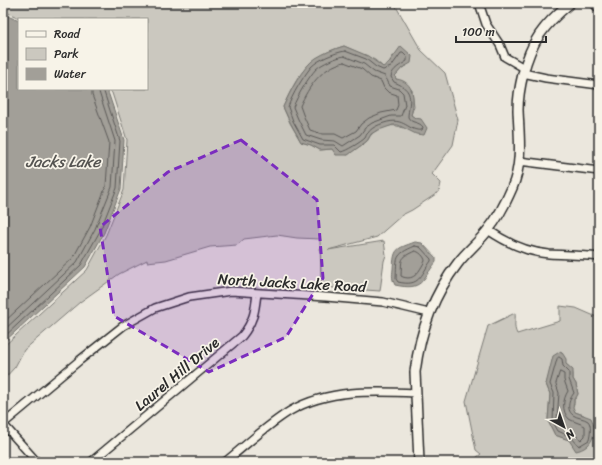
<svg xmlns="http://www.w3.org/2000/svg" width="602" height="465" viewBox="0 0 602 465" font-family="Sriracha,sans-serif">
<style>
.green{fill:#cbc8bf;stroke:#7b7a75;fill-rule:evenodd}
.water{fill:#a29f98;stroke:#72716c}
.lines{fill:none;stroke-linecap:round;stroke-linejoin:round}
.shore{stroke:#5b5957;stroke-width:1}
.minor-casing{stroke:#2b2b2b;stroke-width:10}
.tertiary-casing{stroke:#2b2b2b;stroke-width:12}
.minor{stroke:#f7f3e8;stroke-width:7}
.tertiary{stroke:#f7f3e8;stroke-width:9}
.marked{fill:#7b2cbf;fill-opacity:0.2;stroke:#7b2cbf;stroke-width:3;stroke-dasharray:8 5;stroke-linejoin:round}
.labels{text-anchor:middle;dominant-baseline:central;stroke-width:3.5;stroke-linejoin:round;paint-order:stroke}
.street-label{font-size:15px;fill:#2b2b2b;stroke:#f7f3e8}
.water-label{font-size:16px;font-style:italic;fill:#555451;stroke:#f7f3e8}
</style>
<rect width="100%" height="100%" fill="#ebe7dd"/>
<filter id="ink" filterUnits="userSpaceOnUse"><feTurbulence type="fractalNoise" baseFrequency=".025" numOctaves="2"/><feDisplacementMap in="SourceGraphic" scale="8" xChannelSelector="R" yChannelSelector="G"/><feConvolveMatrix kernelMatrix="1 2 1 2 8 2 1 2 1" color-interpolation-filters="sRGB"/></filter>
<g filter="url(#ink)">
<path class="green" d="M 3,3 L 394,3 L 421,50 L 445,73 L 458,120 L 453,145 L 432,174 L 441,183 L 439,192 L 412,210 L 402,215 L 377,237 L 328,250 L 384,241 L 386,255 L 384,261 L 380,291 L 321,287 L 320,239 L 297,238 L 277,235 L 244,239 L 237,245 L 210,247 L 166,260 L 147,262 L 147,260 L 119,274 L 80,302 L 24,350 L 15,367 L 3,380 L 3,347 L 87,270 L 106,235 L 124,190 L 127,140 L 112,93 L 109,89 L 147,89 L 147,19 L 22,19 L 3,11 ZM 344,46 L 375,60 L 383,67 L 388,64 L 393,56 L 407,66 L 402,68 L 395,76 L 396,79 L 412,90 L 414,106 L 411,115 L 415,118 L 403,128 C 394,123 379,126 371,135 C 369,137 369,140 366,142 C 360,147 353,150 348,155 L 335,152 L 332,149 L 320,150 L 311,145 L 301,142 L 290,123 L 283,107 C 298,74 308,57 344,46 Z
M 560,306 L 576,308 L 599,318 L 599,462 L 479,462 L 476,458 L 481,454 L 476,450 L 466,401 L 488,326 L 515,313 C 516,321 513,326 517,334 L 560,321 ZM 566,364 C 571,368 574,372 573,379 L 576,384 L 578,394 L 574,399 L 574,403 L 572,407 L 575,412 L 584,415 L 594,430 L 594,437 L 572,444 L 569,440 L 555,435 L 549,423 L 548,419 L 550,394 L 546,384 L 549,376 Z"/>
<path class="water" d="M 3,14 L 19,21 L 19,89 L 106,89 L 109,95 L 124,140 L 121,189 L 104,233 L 85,267 L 3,343 Z
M 344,46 L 368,56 L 383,67 L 388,64 L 401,46 L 412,56 L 411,63 L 402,68 L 395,76 L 396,79 C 415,81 415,101 411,115 L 415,118 L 421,119 L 427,128 L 424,135 L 416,134 L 398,125 L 393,125 L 376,131 L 371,134 L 367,141 L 348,155 L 336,155 L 332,149 L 320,150 L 311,145 L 301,142 L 290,122 L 283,107 C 290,92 302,67 316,58 C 324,53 334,49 344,46 Z
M 415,242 L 422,243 L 436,258 L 436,262 C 421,281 423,291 395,285 C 392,279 392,276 393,269 C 394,248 396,249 415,242 Z
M 561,351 L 566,359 L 566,364 L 573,370 L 573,379 L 576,384 L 578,394 L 576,398 L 574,399 L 574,403 L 573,407 L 575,412 L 591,418 C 598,433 592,448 576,451 L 569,440 L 555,435 L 549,423 L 548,419 L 550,394 L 546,384 L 553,356 Z"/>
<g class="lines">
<path class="shore" d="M 345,51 L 366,59 L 376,67 L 383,70 L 391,67 L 401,53 L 403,53 L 407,57 L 407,61 C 401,65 392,69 391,77 L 394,82 C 406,87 412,92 409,107 C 409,110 408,113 408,117 C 411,124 419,121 423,127 L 422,130 C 408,132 405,116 384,123 C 378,125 371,128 368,133 C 366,134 366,137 365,138 C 361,142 346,151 341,152 L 334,145 L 320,145 L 303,139 L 293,121 L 288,107 C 292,95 303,77 311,67 C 319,59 334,53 345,51 Z
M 344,56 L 364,64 L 374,72 L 385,76 L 390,86 L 399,89 L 403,93 L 405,105 L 401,116 L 391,116 L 372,123 L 365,128 L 360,135 L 343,146 L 335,141 L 321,140 L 306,135 L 298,119 L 293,107 C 298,95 308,78 316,69 C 323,63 335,58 344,56 Z
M 344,62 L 362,69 L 371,77 L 381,81 L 384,88 L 388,92 L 397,95 L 398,105 L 396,110 L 381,113 L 369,118 L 361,124 L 356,131 L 343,138 L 335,134 L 322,134 L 310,130 L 304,117 L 300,106 C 309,86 321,68 344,62 Z
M 415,246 L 420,247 L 431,259 L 431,261 C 420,276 420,287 398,282 L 396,279 C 397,257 394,255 415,246 Z
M 415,251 C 419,251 425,257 425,261 C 419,271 415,281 403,277 L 401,276 C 402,259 399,258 415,251 Z
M 3,323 L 73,258 L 90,227 L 106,186 L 109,142 L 92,95 L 92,89
M 3,331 L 77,262 L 95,229 L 112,187 L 115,141 L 98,89
M 3,338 L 81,265 L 100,231 L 117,188 L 120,141 L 103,89
M 559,357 L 562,359 L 563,366 L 569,372 L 569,379 L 574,393 C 570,398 565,409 573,415 C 577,418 584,418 588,421 C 592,425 590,436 589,440 L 579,446 L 571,437 L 558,431 L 553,422 L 554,393 L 550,384 L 557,359 Z
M 560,372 L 564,374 L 564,380 L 568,391 C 563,399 561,411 569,419 C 574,422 580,423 585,426 L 585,436 L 581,440 L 573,433 L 561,427 L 557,420 L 559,393 L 556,384 Z"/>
<g class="minor-casing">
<path id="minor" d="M 479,3 L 486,24 L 500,45 L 505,57 L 524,68
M 523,73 L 546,78 L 599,85
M 519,161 L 599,171
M 488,230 C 507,243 526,252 549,254 C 566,255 582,255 599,257
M 3,424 L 80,360 L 123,326 L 155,308 L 189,297 L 231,291 L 326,297 L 383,302 L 429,313
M 3,424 L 37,462
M 91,462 L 242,336 C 254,321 255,311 257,293
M 225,462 C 246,445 267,425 290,411 C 328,389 373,391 416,393"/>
</g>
<g class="tertiary-casing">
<path id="tertiary" d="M 595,3 L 599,8
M 419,462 L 415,372 C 420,332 433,295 458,263 C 467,251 479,242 488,230 C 498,218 506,202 512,188 C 523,163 519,137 518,110 C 518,98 520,86 523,74 C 531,41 544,25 570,3"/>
</g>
<use href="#minor" class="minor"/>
<use href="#tertiary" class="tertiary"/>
</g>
</g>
<path class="marked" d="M 241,140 L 317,200 L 323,278 L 286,337 L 209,372 L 114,316 L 100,227 L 168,172 Z"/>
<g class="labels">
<g class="street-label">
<text transform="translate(292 283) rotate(3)">North Jacks Lake Road</text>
<text transform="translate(177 374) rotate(-40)">Laurel Hill Drive</text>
</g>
<g class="water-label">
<text x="63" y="161">Jacks Lake</text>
</g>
</g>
<rect width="602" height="465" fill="none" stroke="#f7f3e8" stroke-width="16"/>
<rect x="8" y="8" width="586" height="449" fill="none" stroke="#2b2b2b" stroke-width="1.5" filter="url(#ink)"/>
<rect x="18" y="18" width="130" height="72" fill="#f7f3e8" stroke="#a5a39c"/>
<rect x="26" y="31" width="20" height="6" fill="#f7f3e8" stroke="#a5a39c"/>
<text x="54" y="38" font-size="12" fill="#2b2b2b">Road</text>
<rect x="26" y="48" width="20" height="12" fill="#cbc8bf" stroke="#a5a39c"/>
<text x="54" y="58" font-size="12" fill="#2b2b2b">Park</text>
<rect x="26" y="68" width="20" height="12" fill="#a29f98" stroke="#a5a39c"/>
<text x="54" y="78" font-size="12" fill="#2b2b2b">Water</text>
<g transform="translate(564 427) rotate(140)" stroke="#f7f3e8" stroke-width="3" paint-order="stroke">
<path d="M0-3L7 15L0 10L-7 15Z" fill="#2b2b2b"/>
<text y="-6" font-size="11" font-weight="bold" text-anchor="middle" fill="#2b2b2b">N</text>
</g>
<path d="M456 36v6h90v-6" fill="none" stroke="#2b2b2b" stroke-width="2"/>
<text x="462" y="36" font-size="12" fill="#2b2b2b" stroke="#f7f3e8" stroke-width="3" paint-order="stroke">100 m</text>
</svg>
